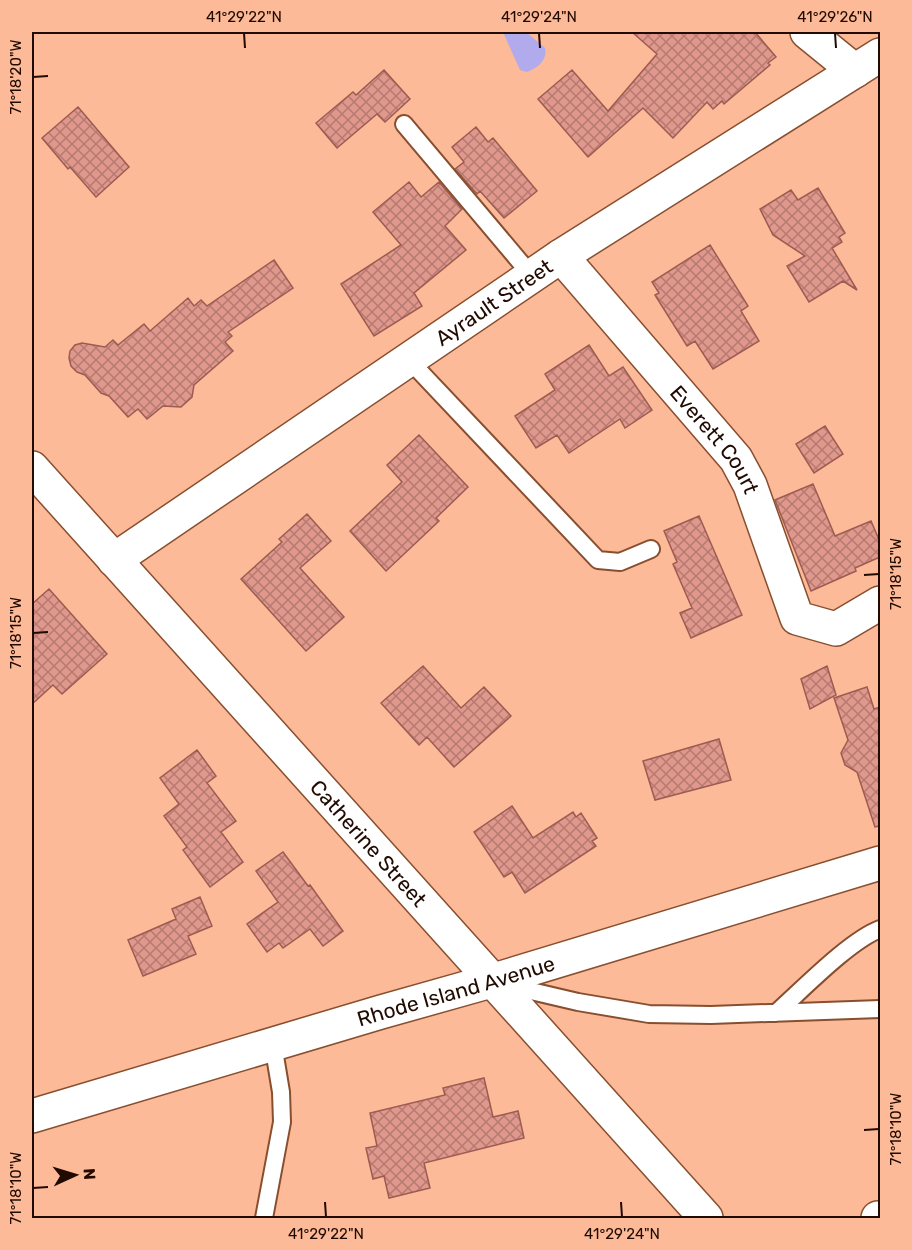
<svg xmlns="http://www.w3.org/2000/svg" width="912" height="1250" viewBox="0 0 912 1250" font-family="Rubik,sans-serif">
<style>
.water{fill:#b1aaec}
.building{fill:url(#building-cross-hatch);stroke:#9d5b51;stroke-width:1.5}
.lines{fill:none;stroke-linecap:round;stroke-linejoin:round}
.lane-casing{stroke:#884f2f;stroke-width:20}
.street-casing{stroke:#884f2f;stroke-width:36}
.secondary-casing{stroke:#884f2f;stroke-width:36}
.lane{stroke:#fff;stroke-width:16}
.street{stroke:#fff;stroke-width:33}
.secondary{stroke:#fff;stroke-width:33}
.ticks{fill:none;stroke:#210a01;stroke-width:2}
.labels{text-anchor:middle;dominant-baseline:central;stroke-width:4.5;stroke-linejoin:round;paint-order:stroke}
.street-label{font-size:21px;fill:#210a01;stroke:#fcba98}
.neatline{fill:none;stroke:#210a01;stroke-width:2}
.ticks-label{font-size:15px;text-anchor:middle;fill:#210a01}
</style>
<defs>
<pattern id="building-cross-hatch" width="8" height="8" patternUnits="userSpaceOnUse" patternTransform="scale(1.5)"><rect width="8" height="8" fill="#e0988d"/><path d="M0 0l8 8M0 8l8-8" fill="none" stroke="#b57a71"/></pattern>
</defs>
<rect width="100%" height="100%" fill="#fcba98"/>
<path class="water" d="M 503,32 L 526,32 L 545,48 C 548,60 537,68 527,72 L 520,70 Z"/>
<path class="building" d="M 632,32 L 755,32 L 776,57 L 768,63 L 770,65 L 724,104 L 722,101 L 713,109 L 707,102 L 673,138 L 643,108 L 588,157 L 538,99 L 572,70 L 608,111 L 657,54 Z
M 384,70 L 410,99 L 385,122 L 377,114 L 337,148 L 316,123 L 353,92 L 356,95 Z
M 78,107 L 129,167 L 96,197 L 70,167 L 68,169 L 42,138 Z
M 476,127 L 488,142 L 493,138 L 537,191 L 504,218 L 480,191 L 477,194 L 455,169 L 464,162 L 452,147 Z
M 409,182 L 421,197 L 439,182 L 462,209 L 445,226 L 466,250 L 414,293 L 422,306 L 374,336 L 341,284 L 401,245 L 373,212 Z
M 818,188 L 845,233 L 839,237 L 842,242 L 832,248 L 857,290 L 843,281 L 809,302 L 787,266 L 805,256 L 773,235 L 760,209 L 791,190 L 798,200 Z
M 710,245 L 748,306 L 741,311 L 759,341 L 713,369 L 695,341 L 687,346 L 655,295 L 659,293 L 652,282 Z
M 274,260 L 293,288 L 228,332 L 232,336 L 225,342 L 233,351 L 194,385 L 192,397 L 181,407 L 163,406 L 147,419 L 138,409 L 128,417 L 109,396 L 101,393 L 85,375 L 77,372 L 71,366 L 69,358 L 70,351 L 75,345 L 82,343 L 105,347 L 113,340 L 118,345 L 144,324 L 150,331 L 188,298 L 194,306 L 201,300 L 207,306 Z
M 589,345 L 609,376 L 623,367 L 652,410 L 625,428 L 620,419 L 569,453 L 557,435 L 536,448 L 515,416 L 555,390 L 545,374 Z
M 825,426 L 843,454 L 814,473 L 796,444 Z
M 419,435 L 468,487 L 436,518 L 439,521 L 386,571 L 350,531 L 402,482 L 387,465 Z
M 813,484 L 835,536 L 871,521 L 880,542 L 880,557 L 855,568 L 856,571 L 811,591 L 775,500 Z
M 307,514 L 331,541 L 300,568 L 344,617 L 306,651 L 241,579 L 282,542 L 279,539 Z
M 699,516 L 742,615 L 691,638 L 680,613 L 692,608 L 673,564 L 677,562 L 664,531 Z
M 49,589 L 107,654 L 62,694 L 53,685 L 32,704 L 32,604 Z
M 423,666 L 461,708 L 484,687 L 511,716 L 454,767 L 427,737 L 419,745 L 381,703 Z
M 827,666 L 836,695 L 810,709 L 801,679 Z
M 867,687 L 874,709 L 880,707 L 880,826 L 875,827 L 857,772 L 845,765 L 841,753 L 848,740 L 834,698 Z
M 719,739 L 731,780 L 655,800 L 643,761 Z
M 197,750 L 216,776 L 207,783 L 236,821 L 221,832 L 243,862 L 210,887 L 183,850 L 187,847 L 164,816 L 179,804 L 160,778 Z
M 512,806 L 533,838 L 573,812 L 576,817 L 581,813 L 597,838 L 592,841 L 596,846 L 525,893 L 512,872 L 504,877 L 474,832 Z
M 283,852 L 308,886 L 310,885 L 343,931 L 323,946 L 310,929 L 283,948 L 279,943 L 267,952 L 247,924 L 278,902 L 256,871 Z
M 200,897 L 212,926 L 188,936 L 196,954 L 143,976 L 128,940 L 176,919 L 172,909 Z
M 484,1078 L 493,1117 L 518,1111 L 524,1138 L 424,1163 L 430,1188 L 389,1198 L 384,1176 L 373,1179 L 366,1148 L 377,1146 L 370,1113 L 445,1095 L 443,1088 Z"/>
<g class="lines">
<g class="lane-casing">
<path id="lane" d="M 404,124 L 532,276
M 409,360 L 598,560 L 620,562 L 651,549
M 501,984 L 578,1002 L 649,1014 L 711,1015 L 880,1009
M 776,1013 C 803,989 849,941 880,929
M 264,1218 L 282,1122 L 281,1092 L 273,1044"/>
</g>
<g class="street-casing">
<g id="street">
<path d="M 807,32 L 855,71"/>
<path id="s1" d="M 561,256 L 736,459 L 750,485 L 797,618 L 836,629 L 880,603"/>
<path id="s2" d="M 32,468 L 706,1218"/>
<path id="s3" d="M 114,560 L 561,256 L 880,55"/>
<path d="M 878,1218 L 880,1218"/>
</g>
</g>
<g class="secondary-casing">
<g id="secondary">
<path id="s4" d="M 32,1116 L 381,1012 L 491,981 L 880,863"/>
</g>
</g>
<use href="#lane" class="lane"/>
<use href="#street" class="street"/>
<use href="#secondary" class="secondary"/>
</g>
<path class="ticks" d="M 244,33 L 245,48M 539,33 L 540,48M 835,33 L 836,48M 33,77 L 48,76M 864,575 L 879,574M 33,633 L 48,632M 864,1130 L 879,1129M 33,1188 L 48,1187M 325,1202 L 326,1217M 621,1202 L 622,1217"/>
<g class="labels">
<g class="street-label">
<text stroke="none"><textPath href="#s3" startOffset="459">Ayrault Street</textPath></text>
<text stroke="none"><textPath href="#s1" startOffset="240">Everett Court</textPath></text>
<text stroke="none"><textPath href="#s2" startOffset="504">Catherine Street</textPath></text>
<text stroke="none"><textPath href="#s4" startOffset="442">Rhode Island Avenue</textPath></text>
</g>
</g>
<rect width="912" height="1250" fill="none" stroke="#fcba98" stroke-width="66"/>
<g transform="translate(75 1175) rotate(86)" stroke="#fcba98" stroke-width="4.5" paint-order="stroke">
<path d="M0-4.5L10 22L0 15L-10 22Z" fill="#210a01"/>
<text y="-9" font-size="16" font-weight="bold" text-anchor="middle" fill="#210a01">N</text>
</g>
<rect x="33" y="33" width="846" height="1184" class="neatline"/>
<g class="ticks-label">
<text x="244" y="22">41°29'22"N</text>
<text x="539" y="22">41°29'24"N</text>
<text x="835" y="22">41°29'26"N</text>
<text transform="translate(16 77) rotate(-90)" y="5">71°18'20"W</text>
<text transform="translate(896 574) rotate(-90)" y="5">71°18'15"W</text>
<text transform="translate(16 633) rotate(-90)" y="5">71°18'15"W</text>
<text transform="translate(896 1129) rotate(-90)" y="5">71°18'10"W</text>
<text transform="translate(16 1188) rotate(-90)" y="5">71°18'10"W</text>
<text x="326" y="1239">41°29'22"N</text>
<text x="622" y="1239">41°29'24"N</text>
</g>
</svg>
